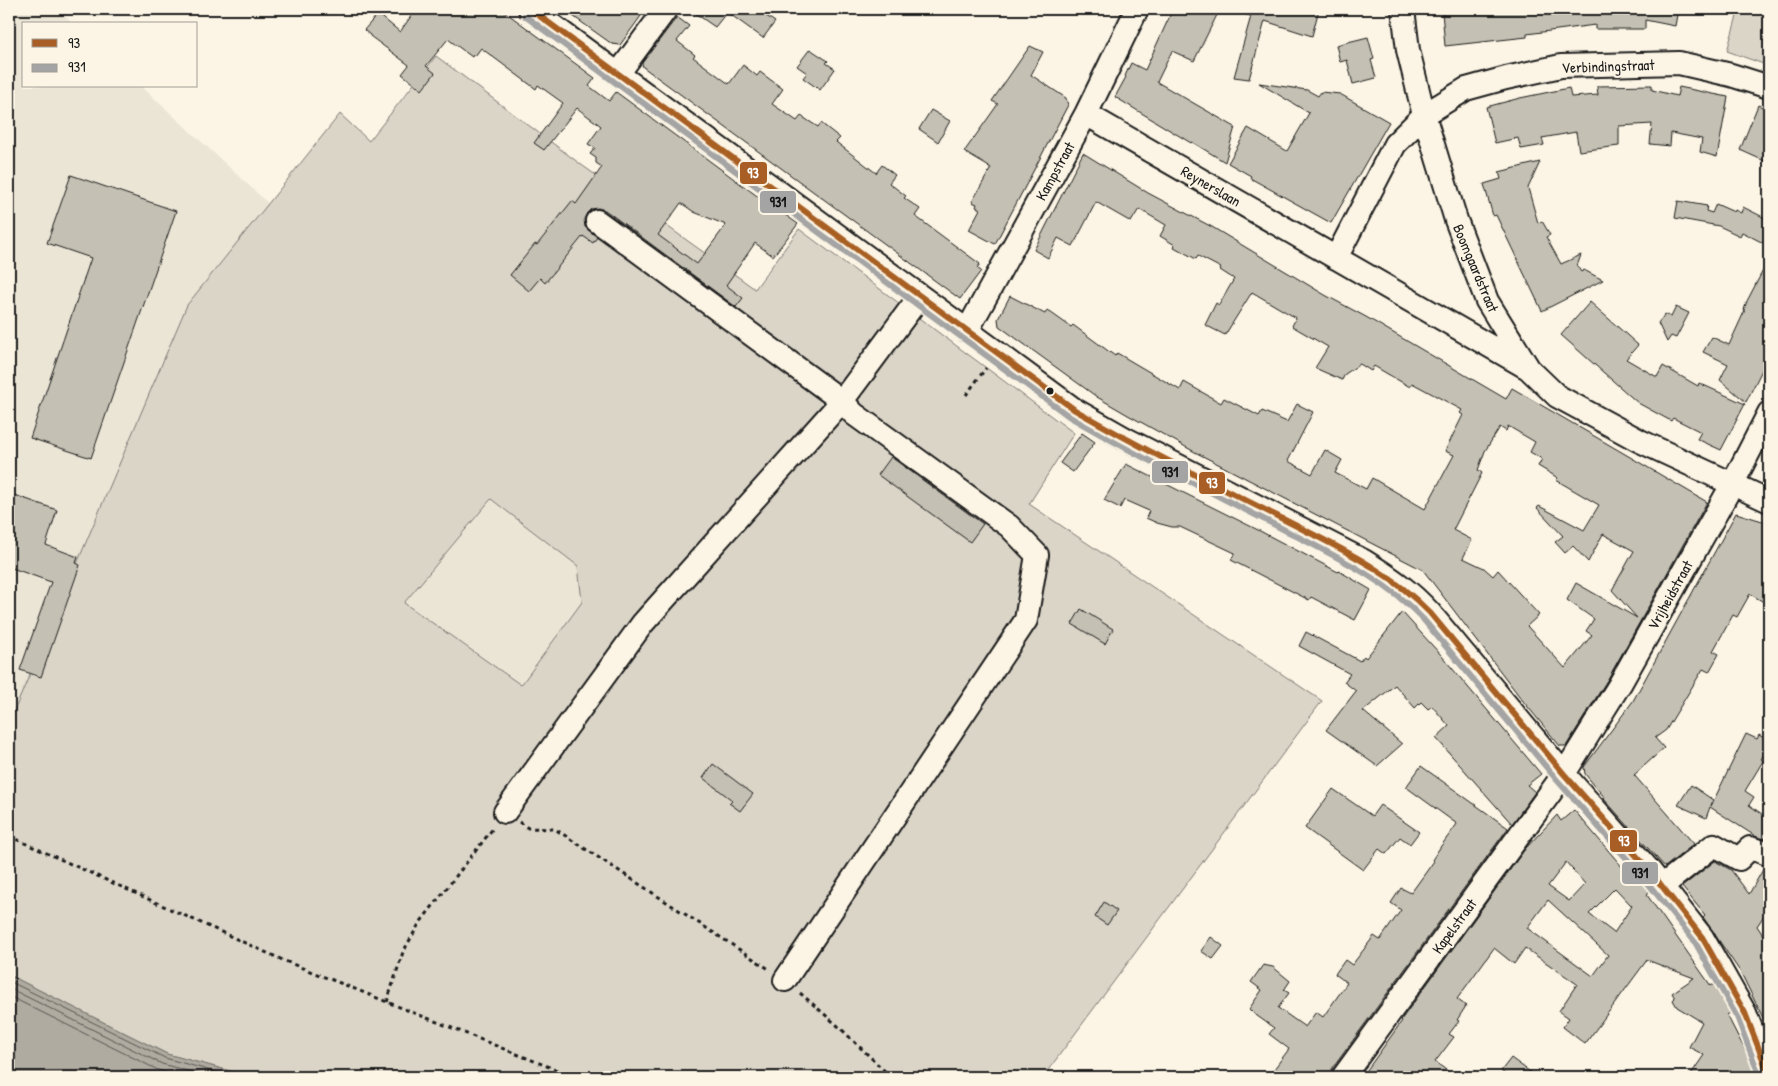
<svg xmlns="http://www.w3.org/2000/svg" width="1778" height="1086" viewBox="0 0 1778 1086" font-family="'Patrick Hand',sans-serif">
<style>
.built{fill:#ebe5d6}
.green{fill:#dbd5c8;stroke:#7c7872;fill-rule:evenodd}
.water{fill:#b0aba1;stroke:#75726c}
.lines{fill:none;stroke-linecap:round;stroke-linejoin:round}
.shore{stroke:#575551;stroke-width:1}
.building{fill:#c4c0b3;stroke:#1c1c1c;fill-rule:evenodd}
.minor-casing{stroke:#1c1c1c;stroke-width:26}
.path{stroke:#1c1c1c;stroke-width:3;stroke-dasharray:4 4;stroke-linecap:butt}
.minor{stroke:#fcf5e5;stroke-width:22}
.bus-1-casing{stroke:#fcf5e5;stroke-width:10}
.bus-2-casing{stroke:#fcf5e5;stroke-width:10}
.bus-1{stroke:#a85e24;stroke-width:6}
.bus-2{stroke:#a4a4a4;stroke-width:6}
.bus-dot{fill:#1c1c1c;stroke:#fcf5e5;stroke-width:2}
.labels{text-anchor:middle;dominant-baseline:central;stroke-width:4;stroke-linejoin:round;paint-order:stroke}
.street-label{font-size:15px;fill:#1c1c1c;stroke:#fcf5e5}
.line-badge{stroke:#fcf5e5;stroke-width:2}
.badge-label{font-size:14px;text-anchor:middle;font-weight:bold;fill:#fff}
.pale-badge-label{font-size:14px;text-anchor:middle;font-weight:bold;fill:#111}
</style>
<rect width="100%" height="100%" fill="#fcf5e5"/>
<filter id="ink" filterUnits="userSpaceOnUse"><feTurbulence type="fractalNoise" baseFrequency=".02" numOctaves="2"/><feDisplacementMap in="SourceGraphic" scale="10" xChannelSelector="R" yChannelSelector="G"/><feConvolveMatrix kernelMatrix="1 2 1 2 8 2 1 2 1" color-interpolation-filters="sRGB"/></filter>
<g filter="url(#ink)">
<path class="built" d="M 9,9 L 57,9 L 73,24 L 24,24 L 24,86 L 141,86 L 269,204 L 187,305 L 9,723 Z
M 491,499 L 578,566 L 582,603 L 521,685 L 404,603 Z"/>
<path class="green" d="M 1739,9 L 1769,9 L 1769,66 L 1727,51 Z
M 436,56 L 583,166 L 755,289 L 799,229 L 1074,433 L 1029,504 L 1322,701 L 1043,1077 L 252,1077 L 167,1054 L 9,975 L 9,723 L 187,305 L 340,114 L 369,141 ZM 491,499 L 578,566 L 582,602 L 521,685 L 404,603 Z"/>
<path class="water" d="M 9,975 L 167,1054 L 252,1077 L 9,1077 Z"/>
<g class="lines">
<path class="shore" d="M 9,981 L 165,1058 L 233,1077
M 9,988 L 162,1064 L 210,1077
M 9,996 L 158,1070 L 182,1077"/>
</g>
<path class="building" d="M 416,9 L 501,9 L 595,78 L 589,86 L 609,101 L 616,92 L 783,215 L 784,214 L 798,224 L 773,256 L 755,243 L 726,285 L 743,298 L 736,307 L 605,210 L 598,208 L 591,209 L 587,213 L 584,219 L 585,227 L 597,237 L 593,243 L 583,236 L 545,283 L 540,278 L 529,291 L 510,275 L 535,244 L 537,245 L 572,201 L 576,204 L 602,167 L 596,163 L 596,158 L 590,154 L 595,148 L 588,144 L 601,126 L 577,108 L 544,150 L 534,143 L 563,103 L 538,85 L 536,89 L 481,48 L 475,56 L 473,55 L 472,57 L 448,39 L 426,66 L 435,73 L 422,90 L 402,74 L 409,65 L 370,36 L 370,35 L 364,30 L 378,14 L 400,32 ZM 681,203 L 694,212 L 726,225 L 697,264 L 658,235 Z
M 563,9 L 630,9 L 641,16 L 620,45 L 612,44 Z
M 689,9 L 756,9 L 775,22 L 763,38 L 727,12 L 715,27 Z
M 1173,9 L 1220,9 L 1194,61 L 1172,51 L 1157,82 L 1235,127 L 1225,162 L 1192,142 L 1191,143 L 1115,97 L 1126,77 L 1125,76 L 1131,63 L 1145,70 Z
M 1237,9 L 1319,9 L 1312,36 L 1265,21 L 1249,79 L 1234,77 L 1251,16 L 1237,12 Z
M 1454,9 L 1678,9 L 1675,26 L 1645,20 L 1645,29 L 1595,29 L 1595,25 L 1527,34 L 1527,37 L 1445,46 L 1442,12 L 1455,10 Z
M 677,17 L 689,26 L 677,41 L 695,55 L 693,57 L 729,84 L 743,65 L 757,76 L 760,72 L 783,89 L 772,104 L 797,121 L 801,116 L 818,127 L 821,123 L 840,138 L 836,142 L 876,173 L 882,165 L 895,175 L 889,183 L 906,196 L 904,198 L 920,209 L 915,216 L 980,264 L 977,268 L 981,271 L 960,299 L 643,67 L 642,63 Z
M 1368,37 L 1374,59 L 1371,60 L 1376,78 L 1353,84 L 1347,60 L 1340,62 L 1336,45 Z
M 1030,46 L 1043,52 L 1031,75 L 1066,98 L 1068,105 L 995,244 L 969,230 L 980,209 L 976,207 L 977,204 L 972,202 L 991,168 L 964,152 L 998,104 L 992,101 Z
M 810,49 L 828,61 L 826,63 L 835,69 L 820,90 L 803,78 L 807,73 L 797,66 Z
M 1259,83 L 1307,90 L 1318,96 L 1321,92 L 1340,94 L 1389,122 L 1331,223 L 1250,178 L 1251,176 L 1228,163 L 1248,128 L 1287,151 L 1309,113 Z
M 1652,85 L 1652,90 L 1677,96 L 1679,87 L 1728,97 L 1717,157 L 1700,152 L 1702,139 L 1671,133 L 1670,146 L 1650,144 L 1652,124 L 1619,126 L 1619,146 L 1579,151 L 1576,132 L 1542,138 L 1544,145 L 1521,149 L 1518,138 L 1495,143 L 1486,107 L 1520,98 L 1569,88 L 1571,97 L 1598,95 L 1597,86 Z
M 1758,105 L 1769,110 L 1769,163 L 1740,150 Z
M 931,110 L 950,121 L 938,142 L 919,129 Z
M 1083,153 L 1148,193 L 1212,227 L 1325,295 L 1366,317 L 1506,399 L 1512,388 L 1707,502 L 1609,677 L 1566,746 L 1560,746 L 1523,701 L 1423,570 L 1193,451 L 1128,415 L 1097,397 L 999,326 L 998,319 L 1010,296 L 1045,314 L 1047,310 L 1071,327 L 1073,325 L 1115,356 L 1117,353 L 1180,390 L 1184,382 L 1221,403 L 1224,398 L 1259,416 L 1262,411 L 1287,422 L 1297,404 L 1313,412 L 1288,461 L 1312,474 L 1325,450 L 1342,460 L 1335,473 L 1366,489 L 1372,478 L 1425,509 L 1454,455 L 1445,451 L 1463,415 L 1460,413 L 1462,410 L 1412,383 L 1410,387 L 1374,366 L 1371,371 L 1360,364 L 1345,374 L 1342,380 L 1315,368 L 1328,347 L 1292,326 L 1296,318 L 1252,292 L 1225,335 L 1205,325 L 1216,303 L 1219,305 L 1234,279 L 1220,270 L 1221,268 L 1198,256 L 1196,259 L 1174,247 L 1175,245 L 1160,236 L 1166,225 L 1139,209 L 1131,222 L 1096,202 L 1073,246 L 1058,238 L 1048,258 L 1034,250 ZM 1508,426 L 1535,442 L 1530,452 L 1542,459 L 1538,466 L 1558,478 L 1556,480 L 1599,505 L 1584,530 L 1539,506 L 1537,508 L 1563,536 L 1555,542 L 1565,553 L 1573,546 L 1588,562 L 1603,534 L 1634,551 L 1612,590 L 1637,618 L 1576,583 L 1567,600 L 1594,619 L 1586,631 L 1592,635 L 1565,668 L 1527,626 L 1539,615 L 1498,570 L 1493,576 L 1484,568 L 1463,558 L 1472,540 L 1453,530 L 1482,473 L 1478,470 L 1485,451 L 1500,427 L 1506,431 Z
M 1540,162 L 1528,188 L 1538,223 L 1542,221 L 1550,235 L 1546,237 L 1561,264 L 1581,255 L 1577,266 L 1581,272 L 1584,270 L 1603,280 L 1542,311 L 1496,215 L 1493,216 L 1484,184 L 1501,179 L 1499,172 Z
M 71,175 L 176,211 L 91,458 L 30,438 L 91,258 L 47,243 Z
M 1678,201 L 1707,206 L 1706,211 L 1712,213 L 1716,204 L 1734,212 L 1735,210 L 1741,213 L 1743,207 L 1769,220 L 1769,246 L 1742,232 L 1740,236 L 1719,226 L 1675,218 Z
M 1769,259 L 1769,356 L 1746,402 L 1720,380 L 1728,364 L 1703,352 L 1712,337 L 1729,345 L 1745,310 L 1744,310 L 1747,301 Z
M 1590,302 L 1638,345 L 1626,359 L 1657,377 L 1663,366 L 1698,386 L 1699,383 L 1745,404 L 1721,450 L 1697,439 L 1701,432 L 1673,418 L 1671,421 L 1638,403 L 1561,335 Z
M 1676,307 L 1689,313 L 1676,338 L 1671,336 L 1667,342 L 1658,323 L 1665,314 L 1671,317 Z
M 1082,433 L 1095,442 L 1073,472 L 1060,463 Z
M 891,457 L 983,524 L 970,542 L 878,475 Z
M 1126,464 L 1258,530 L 1338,572 L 1339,571 L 1371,590 L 1355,620 L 1311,597 L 1309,600 L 1231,560 L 1235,553 L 1180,527 L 1172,527 L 1157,523 L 1146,518 L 1149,511 L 1124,500 L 1120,508 L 1104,500 Z
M 9,493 L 57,510 L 46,545 L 78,557 L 76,563 L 80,565 L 41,677 L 20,670 L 51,582 L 9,567 Z
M 1736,513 L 1769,523 L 1769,605 L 1750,594 L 1737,617 L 1733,615 L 1713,651 L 1719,654 L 1709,672 L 1703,669 L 1666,730 L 1655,738 L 1664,748 L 1634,775 L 1694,844 L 1665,867 L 1604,799 L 1605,798 L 1585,774 L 1584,767 L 1633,701 Z
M 1081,609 L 1113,629 L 1105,644 L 1072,624 Z
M 1402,612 L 1441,655 L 1541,774 L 1527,785 L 1535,792 L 1512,824 L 1436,738 L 1449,726 L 1432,706 L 1428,709 L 1421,702 L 1415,708 L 1395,685 L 1363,711 L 1402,744 L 1377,766 L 1326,730 L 1356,691 L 1344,682 L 1350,674 L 1299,646 L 1306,632 L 1360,661 L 1364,656 L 1366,658 Z
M 1746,734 L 1757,739 L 1759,735 L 1769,741 L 1769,746 L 1761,759 L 1763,761 L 1745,791 L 1754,797 L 1749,805 L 1769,819 L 1769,837 L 1763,839 L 1755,836 L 1710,807 L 1706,818 L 1678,805 L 1691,785 L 1713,800 L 1711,806 Z
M 713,764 L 753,794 L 740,811 L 729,803 L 732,800 L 703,778 Z
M 1421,766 L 1508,828 L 1332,1069 L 1330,1077 L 1268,1077 L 1289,1049 L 1269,1034 L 1274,1028 L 1253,1013 L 1249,1009 L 1262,990 L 1251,982 L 1263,965 L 1273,967 L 1290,981 L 1284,990 L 1289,993 L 1278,1008 L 1305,1027 L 1316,1012 L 1323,1017 L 1347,983 L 1335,974 L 1345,960 L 1352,965 L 1374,936 L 1380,940 L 1401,910 L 1391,903 L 1401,888 L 1411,893 L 1434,861 L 1432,860 L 1441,846 L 1457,824 L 1406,787 Z
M 1333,789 L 1372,816 L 1380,805 L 1419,832 L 1410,844 L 1400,837 L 1386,854 L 1379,849 L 1363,870 L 1305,828 Z
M 1574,810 L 1629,875 L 1633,871 L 1640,879 L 1649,891 L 1647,895 L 1664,919 L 1711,986 L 1714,984 L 1730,1013 L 1727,1015 L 1746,1052 L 1756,1077 L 1689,1077 L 1704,1055 L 1689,1047 L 1702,1022 L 1677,1007 L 1673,1000 L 1675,998 L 1672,993 L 1694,978 L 1647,960 L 1585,1044 L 1563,1027 L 1569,1018 L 1559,1011 L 1577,984 L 1525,948 L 1514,964 L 1494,948 L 1457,999 L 1466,1006 L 1457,1020 L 1459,1021 L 1449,1034 L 1454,1037 L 1435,1062 L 1456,1077 L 1362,1077 L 1402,1021 L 1401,1020 L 1525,849 L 1557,815 L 1561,821 ZM 1566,862 L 1585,884 L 1569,901 L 1548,886 ZM 1615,888 L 1632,906 L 1614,933 L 1589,914 ZM 1548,900 L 1608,955 L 1593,976 L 1527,928 Z
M 1715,861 L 1731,870 L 1749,894 L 1765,866 L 1769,865 L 1769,908 L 1757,926 L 1769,944 L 1769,1030 L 1741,973 L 1703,917 L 1705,915 L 1682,887 Z
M 1104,902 L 1117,911 L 1107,925 L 1095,917 Z
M 1211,937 L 1223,946 L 1213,959 L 1201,951 Z
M 1511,1058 L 1537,1077 L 1509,1077 L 1501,1071 Z"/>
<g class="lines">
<g class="minor-casing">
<path id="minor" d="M 530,9 L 1075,410 L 1126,439 L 1364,561 C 1390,577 1410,591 1430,613 L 1564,774 L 1650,871 L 1702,937 L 1745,1013 L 1769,1075
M 1403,9 L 1408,50 L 1424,115 L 1456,220 L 1487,301 L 1529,369 L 1557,396 L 1640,441 L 1769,501
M 618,74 L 666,9
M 1086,114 L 1526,367
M 597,221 L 842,401 L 854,414 L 1009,526 L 1037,555 L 1026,620 L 785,980
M 1336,258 L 1395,144 L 1424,115 L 1466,89 L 1506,78 L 1561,66 L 1679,63 L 1731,75 L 1769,87
M 967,331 L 1086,114 L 1137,9
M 505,812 L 643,623 L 842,401 L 920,296
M 1662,886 L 1714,845 L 1739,859 L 1750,848 L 1765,853 L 1769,850
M 1343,1077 L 1564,774 L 1620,684 L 1732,485 L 1769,413"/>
</g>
<path class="path" d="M 966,395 L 986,368
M 519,822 L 528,828 L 555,829 L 769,969
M 9,836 L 285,961 L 574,1077
M 800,993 L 838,1026 L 891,1077
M 387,1002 L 403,952 L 419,924 L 494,827"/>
<use href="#minor" class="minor"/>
<g class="bus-1-casing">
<path id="bus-1" d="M 530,9 L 1075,410 C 1141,448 1209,482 1277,516 C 1331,544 1387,568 1430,613 L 1564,774 L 1650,871 L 1702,937 L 1745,1013 L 1769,1075"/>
</g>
<g class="bus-2-casing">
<path id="bus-2" d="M 525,16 L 1070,417 C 1138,457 1209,491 1279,527 C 1330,554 1383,577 1423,619 L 1557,780 L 1643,877 L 1695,942 L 1737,1017 L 1760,1077"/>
</g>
<use href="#bus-1" class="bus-1"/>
<use href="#bus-2" class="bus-2"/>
</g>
</g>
<circle class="bus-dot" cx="1050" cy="391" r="4.5"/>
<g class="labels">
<g class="street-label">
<text transform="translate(1608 66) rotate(-2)">Verbindingstraat</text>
<text transform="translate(1055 171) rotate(-61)">Kampstraat</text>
<text transform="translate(1211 186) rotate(30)">Reynerslaan</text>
<text transform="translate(1476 268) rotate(67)">Boomgaardstraat</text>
<text transform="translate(1670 595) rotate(-61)">Vrijheidstraat</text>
<text transform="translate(1454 926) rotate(-54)">Kapelstraat</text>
</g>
</g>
<g class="line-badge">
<rect x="739" y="161" width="29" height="24" rx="5" fill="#a85e24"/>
<rect x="759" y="190" width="38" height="24" rx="5" fill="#a4a4a4"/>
<rect x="1151" y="460" width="38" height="24" rx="5" fill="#a4a4a4"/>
<rect x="1198" y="471" width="28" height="24" rx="5" fill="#a85e24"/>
<rect x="1609" y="829" width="29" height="24" rx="5" fill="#a85e24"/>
<rect x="1621" y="861" width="38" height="24" rx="5" fill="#a4a4a4"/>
</g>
<g class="badge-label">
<text x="753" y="178">93</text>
<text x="1212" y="488">93</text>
<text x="1624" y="846">93</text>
</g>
<g class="pale-badge-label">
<text x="778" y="207">931</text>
<text x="1170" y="477">931</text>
<text x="1640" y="878">931</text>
</g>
<rect width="1778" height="1086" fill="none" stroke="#fcf5e5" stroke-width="30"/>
<rect x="15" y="15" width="1748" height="1056" fill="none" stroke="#1c1c1c" stroke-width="2" filter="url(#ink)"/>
<rect x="22" y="22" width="175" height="65" fill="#fcf5e5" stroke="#a29e95"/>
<rect x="32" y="39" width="25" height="8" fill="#a85e24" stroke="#a29e95"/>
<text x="68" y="48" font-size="15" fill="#1c1c1c">93</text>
<rect x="32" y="64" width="25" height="8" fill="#a4a4a4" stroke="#a29e95"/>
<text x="68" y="72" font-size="15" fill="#1c1c1c">931</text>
</svg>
